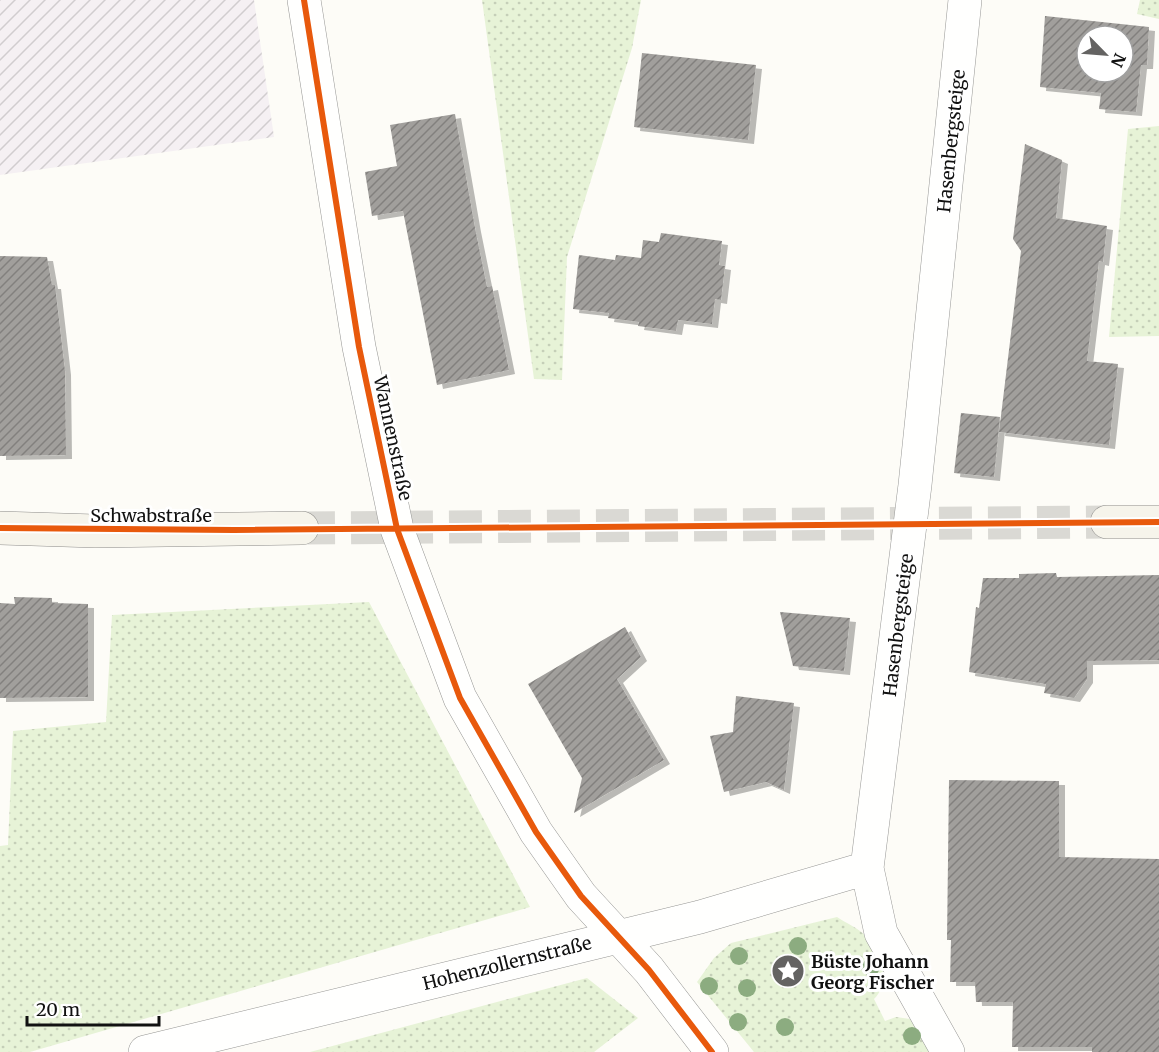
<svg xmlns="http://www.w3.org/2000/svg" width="1159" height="1052" viewBox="0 0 1159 1052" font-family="Merriweather,serif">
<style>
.industrial{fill:url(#industrial-furrows)}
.park{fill:url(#park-dots)}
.building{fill:url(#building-hatch);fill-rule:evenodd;filter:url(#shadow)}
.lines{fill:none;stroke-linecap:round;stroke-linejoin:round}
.secondary-tunnel{stroke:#dad9d4;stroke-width:33;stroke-dasharray:33 16;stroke-linecap:butt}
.street-casing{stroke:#979795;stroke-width:34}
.secondary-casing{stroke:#8e8d8b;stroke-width:34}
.street{stroke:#fffffe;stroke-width:33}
.secondary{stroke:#f6f4eb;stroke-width:33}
.cycleway-casing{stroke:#fff;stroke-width:10}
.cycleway{stroke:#e8590c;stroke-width:6}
.tree{fill:#8cac80}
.labels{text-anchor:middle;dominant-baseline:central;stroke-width:6;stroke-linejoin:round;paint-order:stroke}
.street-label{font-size:18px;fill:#111;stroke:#fff}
.poi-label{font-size:18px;font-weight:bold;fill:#111;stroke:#fff;text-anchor:start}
</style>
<defs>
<pattern id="industrial-furrows" width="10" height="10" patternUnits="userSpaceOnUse" patternTransform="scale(1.5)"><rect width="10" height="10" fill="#f5f0f3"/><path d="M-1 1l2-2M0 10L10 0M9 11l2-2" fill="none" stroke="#d1cdcf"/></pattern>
<pattern id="park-dots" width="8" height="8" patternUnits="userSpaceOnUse" patternTransform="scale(1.5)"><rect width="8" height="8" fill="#e7f3d7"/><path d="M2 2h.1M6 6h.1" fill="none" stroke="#c5cfb8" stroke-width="1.8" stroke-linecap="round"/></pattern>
<pattern id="building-hatch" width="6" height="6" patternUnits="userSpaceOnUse" patternTransform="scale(1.5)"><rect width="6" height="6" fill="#a19f9c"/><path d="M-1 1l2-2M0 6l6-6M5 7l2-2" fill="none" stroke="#82807e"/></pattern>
<filter id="shadow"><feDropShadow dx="6" dy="4" stdDeviation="0" flood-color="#0004"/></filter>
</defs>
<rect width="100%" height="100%" fill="#fdfcf7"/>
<path class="industrial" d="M 0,0 L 254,0 L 274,137 L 0,175 Z"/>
<path class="park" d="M 482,0 L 641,0 L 632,48 L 567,257 L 562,380 L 534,379 Z
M 1140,0 L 1159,0 L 1159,19 L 1137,14 Z
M 1159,126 L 1159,336 L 1109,337 L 1128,129 Z
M 369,602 L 530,907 L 30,1052 L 0,1052 L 0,846 L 8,845 L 13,731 L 106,722 L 112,615 Z
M 837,917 C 846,923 858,928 866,936 C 883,953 892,981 874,999 L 885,1021 L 896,1017 L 910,1019 L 933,1052 L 754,1052 L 697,982 L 714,958 L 731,943 Z
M 587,978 L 638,1018 L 594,1052 L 310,1052 Z"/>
<path class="building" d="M 1045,16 L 1149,27 L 1147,65 L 1141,65 L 1136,112 L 1099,109 L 1101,93 L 1040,87 ZM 1087,36 L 1123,36 L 1123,72 L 1087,72 Z
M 642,53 L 756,65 L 748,140 L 634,127 Z
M 455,114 L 475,228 L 487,287 L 492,286 L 509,370 L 437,385 L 403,211 L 372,216 L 365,172 L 397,166 L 390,125 Z
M 1025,144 L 1062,160 L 1056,218 L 1107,226 L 1103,262 L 1099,261 L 1087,361 L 1118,364 L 1109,445 L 999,432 L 1021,251 L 1013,239 Z
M 661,233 L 722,241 L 719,265 L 725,266 L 721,300 L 715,299 L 712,324 L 678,320 L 676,331 L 638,326 L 639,322 L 608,318 L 609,313 L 573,309 L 579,255 L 615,260 L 616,255 L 641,258 L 643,240 L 659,242 Z
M 0,256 L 47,257 L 52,285 L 55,285 L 65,371 L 66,455 L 0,456 Z
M 961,413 L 1000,417 L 994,477 L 954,473 Z
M 1056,573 L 1057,577 L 1159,575 L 1159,660 L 1087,661 L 1087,679 L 1074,698 L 1044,693 L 1046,684 L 969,672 L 976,607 L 979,608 L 983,578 L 1019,578 L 1019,574 Z
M 14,597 L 52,598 L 52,603 L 88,604 L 88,697 L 0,698 L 0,603 L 15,604 Z
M 780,612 L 850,618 L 844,671 L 793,666 Z
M 625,627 L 641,657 L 617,679 L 664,760 L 574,813 L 582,778 L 528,684 Z
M 736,696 L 794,703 L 784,790 L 766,782 L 724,792 L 710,736 L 733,732 Z
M 949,780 L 1059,781 L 1059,857 L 1159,859 L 1159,1052 L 1092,1052 L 1092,1047 L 1012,1047 L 1013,1002 L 976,1002 L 975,982 L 950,982 L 951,940 L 947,940 Z"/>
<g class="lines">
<path class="secondary-tunnel" d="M 302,528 L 1107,522"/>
<g class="street-casing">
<path id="street" d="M 304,0 L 359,347 L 397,529 L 460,698 L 536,832 L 581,896 L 649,970 L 712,1052
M 145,1052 L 700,917 L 867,868
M 948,1052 L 881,933 L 867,868 L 915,485 L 965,0"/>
</g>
<g class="secondary-casing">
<path id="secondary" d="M 1107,522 L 1159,522
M 0,528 L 95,531 L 302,528"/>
</g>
<use href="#street" class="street"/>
<use href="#secondary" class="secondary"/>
<g class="cycleway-casing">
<path id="cycleway" d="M 304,0 L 359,347 L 397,529 L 460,698 L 536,832 L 581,896 L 649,970 L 712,1052
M 0,528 L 234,530 L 1159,522"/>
</g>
<use href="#cycleway" class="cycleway"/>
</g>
<g class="tree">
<circle cx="798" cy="946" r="9"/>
<circle cx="739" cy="956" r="9"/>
<circle cx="871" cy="967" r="9"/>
<circle cx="709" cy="986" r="9"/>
<circle cx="747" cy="988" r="9"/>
<circle cx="738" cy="1022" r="9"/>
<circle cx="785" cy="1027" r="9"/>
<circle cx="912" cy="1036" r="9"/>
</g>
<defs>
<g id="sight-disc" transform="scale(1.725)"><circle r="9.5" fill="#646362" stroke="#fff"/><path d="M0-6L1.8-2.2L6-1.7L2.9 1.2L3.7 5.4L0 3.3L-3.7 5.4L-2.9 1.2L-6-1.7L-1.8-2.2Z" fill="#fff"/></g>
</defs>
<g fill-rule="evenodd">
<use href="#sight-disc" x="788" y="971"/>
</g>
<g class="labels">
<g class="street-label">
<text transform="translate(951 141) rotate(-84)">Hasenbergsteige</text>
<text transform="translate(393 438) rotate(78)">Wannenstraße</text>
<text x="151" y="515">Schwabstraße</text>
<text transform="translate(898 625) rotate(-83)">Hasenbergsteige</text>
<text transform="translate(507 963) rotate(-14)">Hohenzollernstraße</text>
</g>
<g class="poi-label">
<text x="811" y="961">Büste Johann<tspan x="811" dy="21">Georg Fischer</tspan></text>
</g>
</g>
<g transform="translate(1105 54) rotate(115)"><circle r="28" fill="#ffffff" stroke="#a0a0a0" stroke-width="1.5"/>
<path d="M0-4.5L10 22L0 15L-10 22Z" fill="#646362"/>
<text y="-9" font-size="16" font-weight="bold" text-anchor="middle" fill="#111111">N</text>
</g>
<path d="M27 1016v9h132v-9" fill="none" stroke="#111111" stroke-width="3"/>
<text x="36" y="1016" font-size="18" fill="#111111" stroke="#ffffff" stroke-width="4.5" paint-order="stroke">20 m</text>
</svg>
